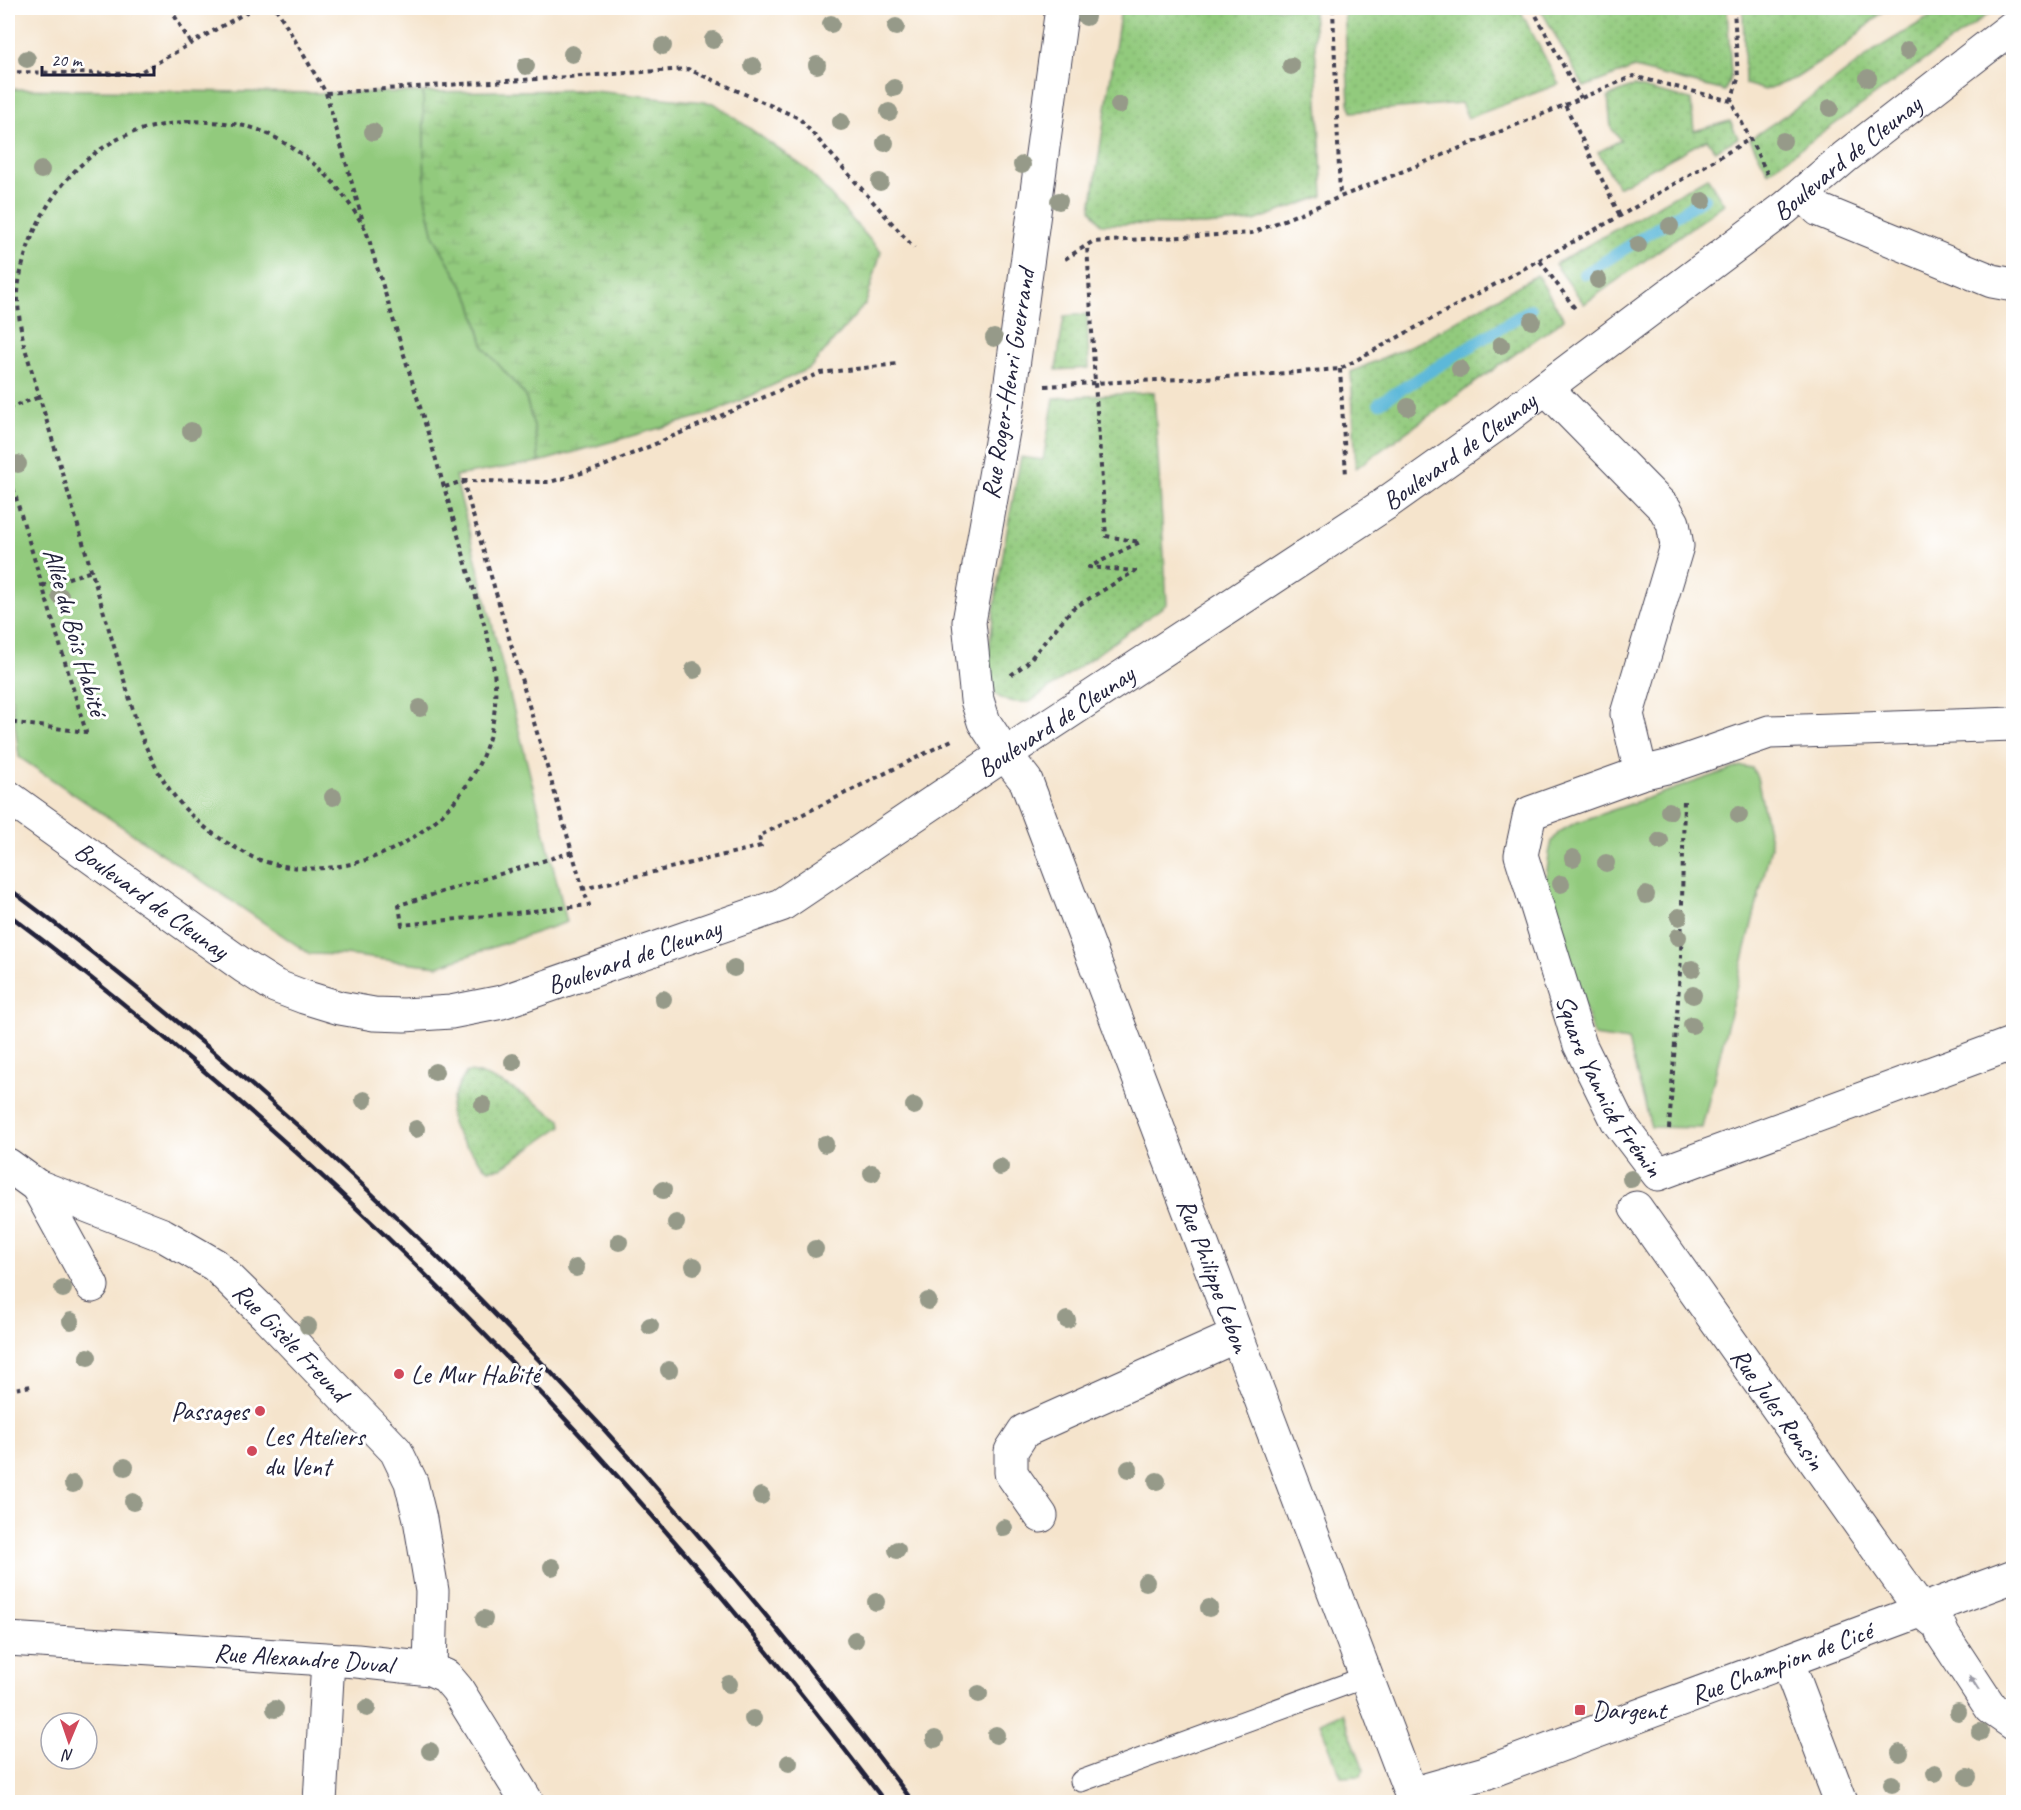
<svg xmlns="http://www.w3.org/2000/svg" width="2021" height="1810" viewBox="0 0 2021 1810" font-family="Caveat,sans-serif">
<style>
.grass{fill:url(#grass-dots);stroke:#5a765c;stroke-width:1.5}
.wetland{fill:url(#wetland-marsh);stroke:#5a765c;stroke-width:1.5}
.green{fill:#92ca7d;stroke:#5a765c;stroke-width:1.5}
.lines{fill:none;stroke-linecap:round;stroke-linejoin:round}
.stream{stroke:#5bb8d9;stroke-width:12}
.lane-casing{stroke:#423f51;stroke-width:23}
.street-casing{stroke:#423f51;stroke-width:35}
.secondary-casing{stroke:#423f51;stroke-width:35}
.path{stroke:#423f51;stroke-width:4;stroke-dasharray:4.5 4.5;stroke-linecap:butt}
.lane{stroke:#fff;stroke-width:21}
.street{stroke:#fff;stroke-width:33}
.secondary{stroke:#fff;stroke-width:33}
.rail{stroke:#22223b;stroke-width:4.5}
.tree{fill:#969a89}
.oneway{fill:#9c9ca7}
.poi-dot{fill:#d1495b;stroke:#fff;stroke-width:2}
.labels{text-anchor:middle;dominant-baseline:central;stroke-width:6;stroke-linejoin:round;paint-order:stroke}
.street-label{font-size:26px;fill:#22223b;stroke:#fff}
.poi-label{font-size:26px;fill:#22223b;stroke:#fff;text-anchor:start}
</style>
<defs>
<pattern id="grass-dots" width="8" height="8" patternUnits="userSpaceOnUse" patternTransform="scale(1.5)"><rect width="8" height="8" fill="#92ca7d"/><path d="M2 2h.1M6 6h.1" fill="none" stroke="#7ead6d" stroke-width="1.8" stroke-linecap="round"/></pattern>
<pattern id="wetland-marsh" width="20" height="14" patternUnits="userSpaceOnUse" patternTransform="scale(1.5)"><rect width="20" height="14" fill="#92ca7d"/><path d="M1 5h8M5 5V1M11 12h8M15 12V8" fill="none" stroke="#7ead6d"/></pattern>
</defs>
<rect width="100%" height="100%" fill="#fff"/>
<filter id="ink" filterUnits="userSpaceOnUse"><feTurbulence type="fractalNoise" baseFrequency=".0167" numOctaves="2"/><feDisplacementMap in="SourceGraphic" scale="12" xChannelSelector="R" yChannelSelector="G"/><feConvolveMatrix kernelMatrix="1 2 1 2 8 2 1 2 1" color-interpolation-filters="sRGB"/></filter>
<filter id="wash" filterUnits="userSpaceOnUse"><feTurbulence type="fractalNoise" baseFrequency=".008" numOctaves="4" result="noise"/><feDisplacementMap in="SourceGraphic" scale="24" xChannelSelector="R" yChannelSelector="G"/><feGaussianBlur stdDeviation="1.35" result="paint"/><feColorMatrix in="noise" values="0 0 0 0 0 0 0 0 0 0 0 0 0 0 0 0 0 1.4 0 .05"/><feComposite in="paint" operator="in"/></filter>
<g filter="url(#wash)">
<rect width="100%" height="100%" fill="#f5e4cc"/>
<path class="grass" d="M 1121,8 L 1313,8 L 1323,196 L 1254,221 L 1204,225 L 1101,224 L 1091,209 Z
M 1344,8 L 1519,8 L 1559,84 L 1468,118 L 1461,103 L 1352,112 L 1349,103 Z
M 1540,8 L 1727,8 L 1731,75 L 1725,91 L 1634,68 L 1584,87 Z
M 1743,8 L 1886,8 L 1844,47 L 1796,78 L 1765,90 L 1745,84 Z
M 1951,8 L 1997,8 L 1768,172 L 1750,139 L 1825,88 L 1873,51 L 1926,19 Z
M 1634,86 L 1691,100 L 1694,131 L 1730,121 L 1738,138 L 1715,151 L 1707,139 L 1618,187 L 1598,152 L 1621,140 L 1611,128 L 1608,97 Z
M 1707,177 L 1724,204 L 1584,304 L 1555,264 Z
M 1537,275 L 1564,319 L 1356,468 L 1351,372 L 1421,341 Z
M 1087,314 L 1089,368 L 1056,370 L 1064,316 Z
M 1154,392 L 1167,604 L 1030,702 C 1017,703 996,702 991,686 C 986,668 990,644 992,626 C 999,569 1010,513 1021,457 L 1043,460 L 1054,398 Z
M 469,1072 C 496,1075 538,1104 561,1120 L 562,1126 L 501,1168 L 489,1169 C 482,1165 477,1158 472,1152 C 443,1123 445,1107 466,1073 Z
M 1342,1713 L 1364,1770 L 1360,1776 L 1341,1777 L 1320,1723 Z"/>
<path class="wetland" d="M 583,90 L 714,103 L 808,170 L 881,252 L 866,303 L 810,368 L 713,413 L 539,462 L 534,427 L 525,395 L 484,348 L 471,301 L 434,237 L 425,197 L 423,92 Z"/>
<path class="green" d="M 8,89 L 326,93 L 423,92 L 425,197 L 434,237 L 471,301 L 484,348 L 525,395 L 534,427 L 539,462 L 455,476 L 567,922 L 438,966 L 345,955 L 310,954 L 19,757 L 8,670 Z
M 1741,766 L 1752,768 L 1757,777 L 1771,846 L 1702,1128 L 1651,1127 L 1628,1041 L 1594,1036 L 1545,888 L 1549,854 L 1552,841 L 1559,832 L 1575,823 Z"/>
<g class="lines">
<path class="stream" d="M 1585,274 L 1704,198
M 1379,403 L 1531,309"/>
</g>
</g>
<g filter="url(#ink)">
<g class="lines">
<g class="lane-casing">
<path id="lane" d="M 1081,1781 L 1366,1677"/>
</g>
<g class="street-casing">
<g id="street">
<path id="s1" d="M 1062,8 L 1008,403 L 969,622 L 977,700 L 984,722 L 1005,754 L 1026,781 L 1414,1802"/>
<path d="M 1803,194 L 1819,210 L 1992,281 L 2014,285"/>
<path d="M 1546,388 L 1665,509 L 1673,523 L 1677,546 L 1627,714 L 1641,773"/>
<path id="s2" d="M 2014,724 L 1769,732 L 1671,766 L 1641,773 L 1530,813 L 1521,855 L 1580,1045 L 1617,1120 L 1658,1174 L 2014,1043"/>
<path id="s3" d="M 8,1165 L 37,1186 L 163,1235 L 215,1265 L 266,1315 L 396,1451 L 411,1482 L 420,1519 L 432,1591 L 430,1669"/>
<path d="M 37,1186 L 92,1286"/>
<path id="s4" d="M 1636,1208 L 1898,1578 L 1922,1611 L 1939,1625 L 1943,1635 L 1991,1708 L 2014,1724"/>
<path d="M 1041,1516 L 1011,1473 L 1011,1451 L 1024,1431 L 1236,1336"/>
<path id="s5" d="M 8,1639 L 357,1661 L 430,1669 L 446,1676 L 457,1689 L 527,1802"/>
<path d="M 1787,1660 L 1841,1802"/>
<path id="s6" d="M 1411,1794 L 1485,1773 L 2014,1576"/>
<path d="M 320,1802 L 328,1660"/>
</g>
</g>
<g class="secondary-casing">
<g id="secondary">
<path id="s7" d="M 8,797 L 245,967 L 275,986 L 304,997 L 340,1008 L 374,1014 L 404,1015 L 451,1012 L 502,1002 L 781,905 L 1005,754 L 1385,504 L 1503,420 L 1785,208 L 1845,157 L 2014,26"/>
</g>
</g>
<path class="path" d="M 170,8 L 191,44
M 276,8 L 326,93 L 688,69 L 799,118 L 914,248
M 1333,8 L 1340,197
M 1532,8 L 1581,98
M 8,72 L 137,74 L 254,8
M 326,93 L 364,225
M 1731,101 L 1738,79 L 1734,8
M 1565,105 L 1633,76 L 1731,101 L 1768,175
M 8,120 L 11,101 L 12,72
M 187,121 C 210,122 237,122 259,130 C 285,141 311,159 330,179 C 339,188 359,217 365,229 C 371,242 373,257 378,270 C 387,299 396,329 405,358 C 426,426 447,495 466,564 C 481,616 504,671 492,726 C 471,825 358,893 260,860 C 252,858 245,853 238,849 C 186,821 160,784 139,730 L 24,345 C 20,324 16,303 19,282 C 30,217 73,153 137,131 C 153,126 171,124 187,121 Z
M 1065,259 L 1092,242 L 1252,233 L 1565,105 L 1620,216
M 1540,261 L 1576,310
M 1340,369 L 1346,476
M 1045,386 L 1095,383 L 1087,245
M 8,408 L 40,397
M 8,471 L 86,732 L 8,722
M 463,481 L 550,482 L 599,468 L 820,373 L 898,364
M 445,487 L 463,481 L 583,889
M 42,586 L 92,571
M 1011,675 L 1027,663 L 1072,609 L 1135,571 L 1089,567 L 1140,542 L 1106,536 L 1095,383 L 1245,376 L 1340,369 L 1620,216 L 1750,139
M 572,852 L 399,905 L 402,925 L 589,905 L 583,889 L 761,846 L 759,836 L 952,740
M 1669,1129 L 1681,957 L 1684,798
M 8,1390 L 31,1386"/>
<use href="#lane" class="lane"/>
<use href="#street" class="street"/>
<use href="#secondary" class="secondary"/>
<path class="rail" d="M 8,888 C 353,1145 655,1459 913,1802
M 8,914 C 342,1164 634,1470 885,1802"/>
</g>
<g class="tree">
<circle cx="1086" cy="17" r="9"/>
<circle cx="831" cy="24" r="9"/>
<circle cx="896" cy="27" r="9"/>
<circle cx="713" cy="40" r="9"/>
<circle cx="663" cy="46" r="9"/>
<circle cx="1907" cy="51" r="9"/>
<circle cx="572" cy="54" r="9"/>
<circle cx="27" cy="59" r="9"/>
<circle cx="817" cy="65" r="9"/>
<circle cx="526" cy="66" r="9"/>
<circle cx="753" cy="66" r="9"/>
<circle cx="1291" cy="66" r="9"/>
<circle cx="1868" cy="78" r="9"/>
<circle cx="894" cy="88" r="9"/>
<circle cx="1119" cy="105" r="9"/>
<circle cx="1830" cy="108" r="9"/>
<circle cx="889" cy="112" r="9"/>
<circle cx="841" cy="122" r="9"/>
<circle cx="373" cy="132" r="9"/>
<circle cx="1783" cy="141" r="9"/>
<circle cx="885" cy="143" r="9"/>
<circle cx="1022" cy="165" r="9"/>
<circle cx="41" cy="170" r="9"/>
<circle cx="880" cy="182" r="9"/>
<circle cx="1059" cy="201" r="9"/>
<circle cx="1703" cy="201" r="9"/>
<circle cx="1670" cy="226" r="9"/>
<circle cx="1638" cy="245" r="9"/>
<circle cx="1598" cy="280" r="9"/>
<circle cx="1532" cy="321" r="9"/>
<circle cx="994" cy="338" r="9"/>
<circle cx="1501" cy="345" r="9"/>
<circle cx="1460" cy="369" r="9"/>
<circle cx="1408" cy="407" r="9"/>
<circle cx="191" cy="431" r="9"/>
<circle cx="18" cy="464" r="9"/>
<circle cx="60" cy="596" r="9"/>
<circle cx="694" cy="670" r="9"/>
<circle cx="420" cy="708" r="9"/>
<circle cx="333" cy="797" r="9"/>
<circle cx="1669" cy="811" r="9"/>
<circle cx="1739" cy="815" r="9"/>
<circle cx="1660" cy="841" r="9"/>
<circle cx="1573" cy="858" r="9"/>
<circle cx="1606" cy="863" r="9"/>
<circle cx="1561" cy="884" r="9"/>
<circle cx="1646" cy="895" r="9"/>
<circle cx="1679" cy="917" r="9"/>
<circle cx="1678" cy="937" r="9"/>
<circle cx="734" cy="968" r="9"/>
<circle cx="1692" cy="969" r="9"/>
<circle cx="1693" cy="995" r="9"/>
<circle cx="663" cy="999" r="9"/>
<circle cx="1692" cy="1025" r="9"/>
<circle cx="513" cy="1062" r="9"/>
<circle cx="435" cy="1072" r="9"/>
<circle cx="364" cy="1100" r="9"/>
<circle cx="483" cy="1105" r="9"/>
<circle cx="914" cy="1106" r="9"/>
<circle cx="416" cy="1129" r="9"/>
<circle cx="825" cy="1144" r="9"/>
<circle cx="1000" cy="1167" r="9"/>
<circle cx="872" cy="1173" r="9"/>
<circle cx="1631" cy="1179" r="9"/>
<circle cx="663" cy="1190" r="9"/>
<circle cx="676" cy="1223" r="9"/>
<circle cx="619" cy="1242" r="9"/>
<circle cx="815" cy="1249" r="9"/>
<circle cx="694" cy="1266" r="9"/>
<circle cx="576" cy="1268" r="9"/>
<circle cx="63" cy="1289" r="9"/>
<circle cx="928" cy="1301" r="9"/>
<circle cx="1067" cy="1320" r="9"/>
<circle cx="71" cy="1321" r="9"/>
<circle cx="308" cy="1326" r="9"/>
<circle cx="650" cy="1326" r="9"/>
<circle cx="88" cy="1357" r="9"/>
<circle cx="669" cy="1370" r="9"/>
<circle cx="125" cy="1467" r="9"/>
<circle cx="1129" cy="1469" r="9"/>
<circle cx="1157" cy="1481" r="9"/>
<circle cx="73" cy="1484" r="9"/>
<circle cx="761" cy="1496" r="9"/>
<circle cx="133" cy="1502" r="9"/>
<circle cx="1004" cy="1528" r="9"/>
<circle cx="897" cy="1550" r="9"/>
<circle cx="552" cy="1567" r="9"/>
<circle cx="1146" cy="1582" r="9"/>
<circle cx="876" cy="1602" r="9"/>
<circle cx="1209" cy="1608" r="9"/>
<circle cx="484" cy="1619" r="9"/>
<circle cx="855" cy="1640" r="9"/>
<circle cx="729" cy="1684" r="9"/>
<circle cx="979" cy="1694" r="9"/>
<circle cx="367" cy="1708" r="9"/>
<circle cx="275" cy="1709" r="9"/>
<circle cx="1958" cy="1712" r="9"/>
<circle cx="753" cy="1719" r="9"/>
<circle cx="1980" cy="1732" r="9"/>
<circle cx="996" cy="1735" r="9"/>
<circle cx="935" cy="1739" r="9"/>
<circle cx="430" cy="1751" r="9"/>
<circle cx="1900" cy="1753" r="9"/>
<circle cx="789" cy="1763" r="9"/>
<circle cx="1935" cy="1773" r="9"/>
<circle cx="1968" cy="1777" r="9"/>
<circle cx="1892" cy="1784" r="9"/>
</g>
<defs><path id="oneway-solid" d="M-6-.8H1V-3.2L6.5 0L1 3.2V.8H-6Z" transform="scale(1.5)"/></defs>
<use class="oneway" href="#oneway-solid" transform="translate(1974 1683) rotate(-123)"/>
</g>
<g class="poi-dot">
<circle cx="399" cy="1374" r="6"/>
<circle cx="260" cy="1411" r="6"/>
<circle cx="252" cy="1451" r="6"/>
<rect x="1574" y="1704" width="12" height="12" rx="3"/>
</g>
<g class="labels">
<g class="street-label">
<text stroke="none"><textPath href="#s7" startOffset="2157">Boulevard de Cleunay</textPath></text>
<text transform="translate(1008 384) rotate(-81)">Rue Roger-Henri Guerrand</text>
<text stroke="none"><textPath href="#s7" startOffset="1671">Boulevard de Cleunay</textPath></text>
<text transform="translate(75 632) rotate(74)">Allée du Bois Habité</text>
<text stroke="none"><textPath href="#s7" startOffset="1185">Boulevard de Cleunay</textPath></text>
<text stroke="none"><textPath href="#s7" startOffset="177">Boulevard de Cleunay</textPath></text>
<text stroke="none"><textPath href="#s7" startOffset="699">Boulevard de Cleunay</textPath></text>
<text stroke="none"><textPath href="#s2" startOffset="789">Square Yannick Frémin</textPath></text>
<text stroke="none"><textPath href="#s1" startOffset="1324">Rue Philippe Lebon</textPath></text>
<text stroke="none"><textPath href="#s3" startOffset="339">Rue Gisèle Freund</textPath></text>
<text stroke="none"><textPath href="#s4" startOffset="246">Rue Jules Ronsin</textPath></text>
<text stroke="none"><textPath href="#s5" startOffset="296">Rue Alexandre Duval</textPath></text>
<text stroke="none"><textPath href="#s6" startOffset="393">Rue Champion de Cicé</textPath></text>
</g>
<g class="poi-label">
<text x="411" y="1374">Le Mur Habité</text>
<text x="248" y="1411" text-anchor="end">Passages</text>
<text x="264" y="1436">Les Ateliers<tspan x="264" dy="30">du Vent</tspan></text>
<text x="1592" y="1710">Dargent</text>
</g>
</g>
<rect width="2021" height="1810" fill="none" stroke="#fff" stroke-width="30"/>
<g transform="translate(69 1741) rotate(182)"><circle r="28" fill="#ffffff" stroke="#a7a7b1" stroke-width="1.5"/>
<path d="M0-4.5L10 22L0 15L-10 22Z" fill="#d1495b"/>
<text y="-9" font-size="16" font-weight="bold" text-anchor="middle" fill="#22223b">N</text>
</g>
<path d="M42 66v9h112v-9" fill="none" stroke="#22223b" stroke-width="3"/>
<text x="51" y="66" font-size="18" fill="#22223b" stroke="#ffffff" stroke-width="4.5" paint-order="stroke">20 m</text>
</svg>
